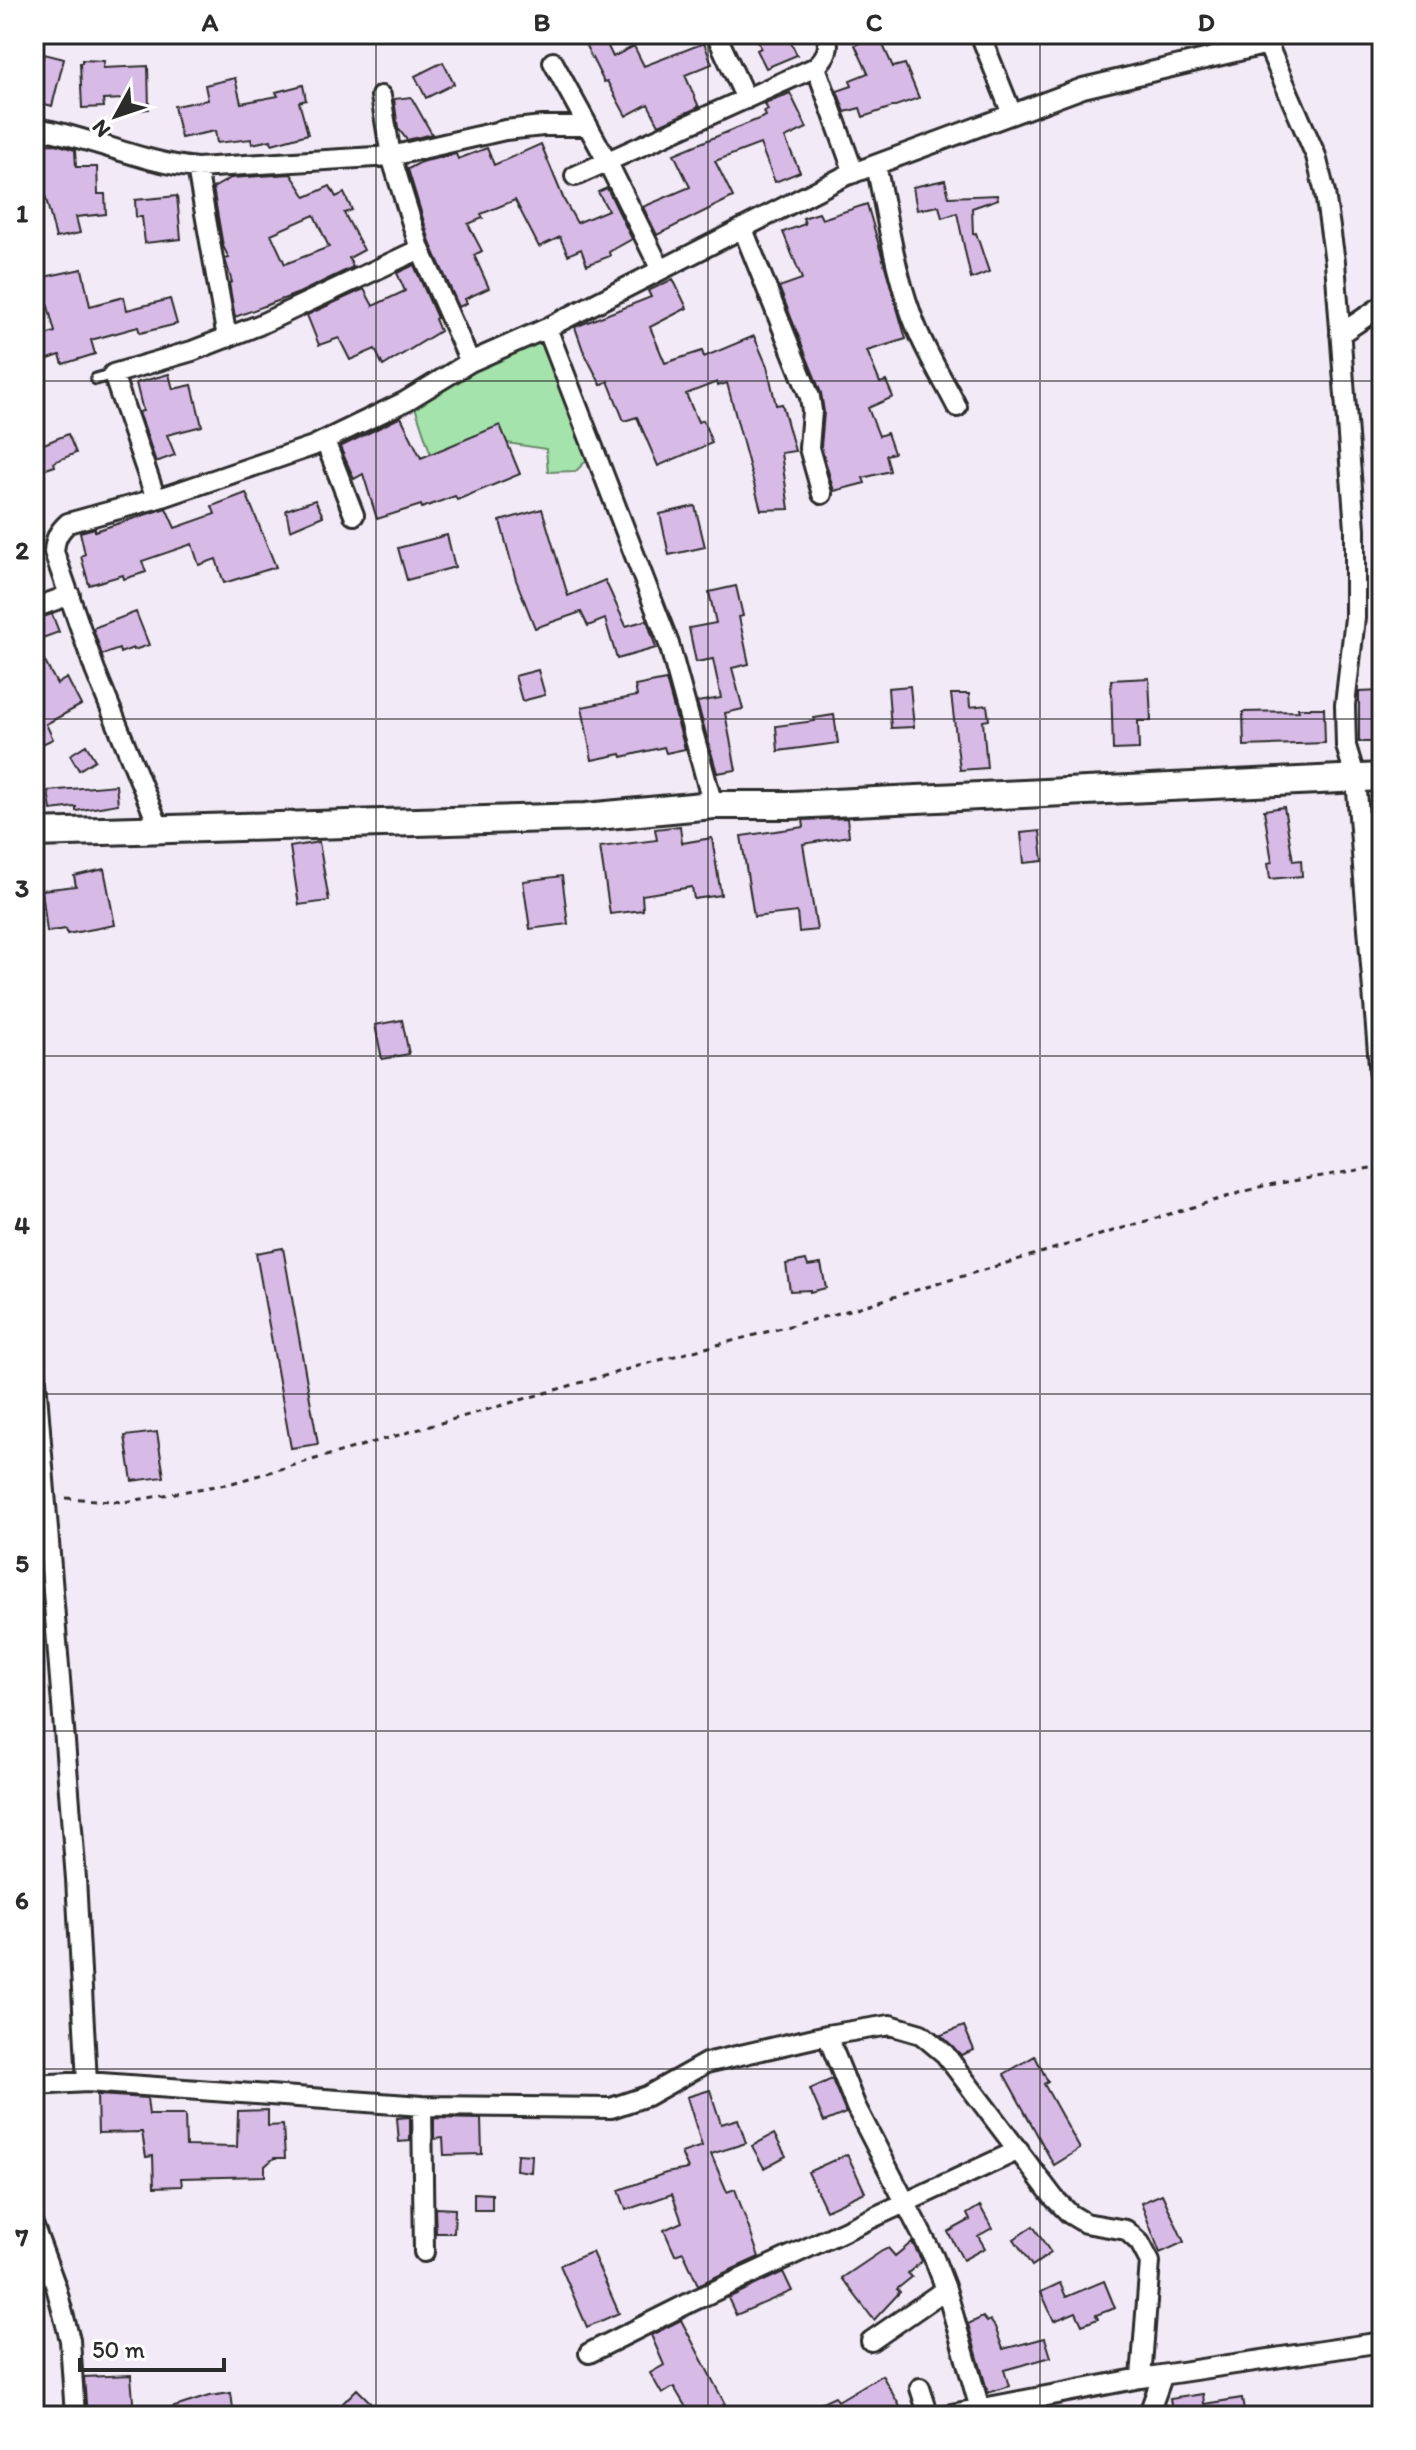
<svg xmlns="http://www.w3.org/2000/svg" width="1416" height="2450" viewBox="0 0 1416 2450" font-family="Itim,sans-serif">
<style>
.green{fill:#a4e3ab;stroke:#68876b;stroke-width:2}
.building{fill:#d8bae7;stroke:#2b2b2b;stroke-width:2;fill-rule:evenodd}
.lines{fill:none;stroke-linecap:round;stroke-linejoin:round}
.lane-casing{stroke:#2b2b2b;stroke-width:15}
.street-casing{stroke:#2b2b2b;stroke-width:24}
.secondary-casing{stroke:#2b2b2b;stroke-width:32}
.path{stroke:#2b2b2b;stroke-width:3;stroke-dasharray:6 6;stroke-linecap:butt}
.lane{stroke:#fff;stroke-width:9}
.street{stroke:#fff;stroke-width:18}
.secondary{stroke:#fff;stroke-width:26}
.grid{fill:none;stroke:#2b2b2b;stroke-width:2;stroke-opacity:0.55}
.neatline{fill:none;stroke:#2b2b2b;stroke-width:3}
.grid-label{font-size:26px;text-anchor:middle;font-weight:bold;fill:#2b2b2b}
</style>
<rect width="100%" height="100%" fill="#f3eaf8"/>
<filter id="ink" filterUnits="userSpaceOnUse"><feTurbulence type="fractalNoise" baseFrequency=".0125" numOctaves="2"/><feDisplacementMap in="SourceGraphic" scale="16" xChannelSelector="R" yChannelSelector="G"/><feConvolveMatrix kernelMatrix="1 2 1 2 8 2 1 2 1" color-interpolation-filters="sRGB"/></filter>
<g filter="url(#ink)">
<path class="green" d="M 533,332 L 546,345 L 590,457 L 576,471 L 548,472 L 546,449 L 507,443 L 433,461 L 412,398 Z"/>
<path class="building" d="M 580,34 L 602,34 L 613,57 L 634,46 L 644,66 L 704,43 L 712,64 L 685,75 L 699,107 L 659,125 L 648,104 L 626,116 L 607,81 L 604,82 Z
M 755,34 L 777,34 L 779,40 L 788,36 L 797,55 L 766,68 L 757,50 L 761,48 Z
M 878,34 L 893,67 L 905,64 L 919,98 L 863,117 L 860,108 L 845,112 L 837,91 L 852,86 L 850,80 L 868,73 L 855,45 Z
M 44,54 L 64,59 L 52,106 L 34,101 L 34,91 Z
M 82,60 L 104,61 L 103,68 L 148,66 L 149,109 L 125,111 L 123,99 L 103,100 L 104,107 L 82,108 L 80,63 L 82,63 Z
M 443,62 L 454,84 L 426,98 L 415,76 Z
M 235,78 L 241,103 L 278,96 L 276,92 L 303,85 L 306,100 L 299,102 L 308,134 L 272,144 L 271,140 L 252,144 L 251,139 L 217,143 L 215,131 L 181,138 L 174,106 L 208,100 L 205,85 Z
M 790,93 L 807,128 L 785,138 L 800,172 L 775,182 L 760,144 L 715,161 L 733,197 L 657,235 L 643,207 L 690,187 L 674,154 L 766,116 L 764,111 L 768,110 L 765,104 Z
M 411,97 L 432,134 L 407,140 L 398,128 L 394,99 Z
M 56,144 L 75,150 L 76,167 L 97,167 L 98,194 L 105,194 L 106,214 L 76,217 L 80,233 L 56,238 L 43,187 L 42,167 L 34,167 L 34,145 Z
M 541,144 L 564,200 L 577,223 L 608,210 L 598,192 L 607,188 L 632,239 L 609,252 L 610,256 L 587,265 L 581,249 L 568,255 L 560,237 L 539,247 L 515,200 L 481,214 L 483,218 L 468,224 L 482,251 L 474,255 L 489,288 L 465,299 L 467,303 L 459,307 L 431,245 L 408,169 L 421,162 L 456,154 L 458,159 L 487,148 L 494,165 Z
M 291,174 L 306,197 L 330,186 L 336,197 L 344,193 L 352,210 L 344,213 L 364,250 L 349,258 L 353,267 L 299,293 L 235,317 L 229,283 L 232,282 L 225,259 L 229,258 L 223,246 L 213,188 L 231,178 ZM 314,215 L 329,247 L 285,264 L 271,234 Z
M 945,180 L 949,197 L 997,195 L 998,199 L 972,208 L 973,234 L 976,233 L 989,272 L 971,279 L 957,213 L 942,218 L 939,206 L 917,210 L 913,187 Z
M 177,196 L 181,239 L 145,243 L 142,217 L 136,217 L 135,200 Z
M 867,204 L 906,339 L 867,351 L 880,383 L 886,381 L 893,397 L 868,408 L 879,436 L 887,433 L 894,453 L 886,455 L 890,471 L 863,478 L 865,483 L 834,491 L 821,447 L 824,412 L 821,393 L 779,287 L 802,279 L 783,232 L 805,224 L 803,218 L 819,213 L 822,219 Z
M 414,265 L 437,318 L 435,319 L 440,331 L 383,366 L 375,349 L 350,360 L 339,338 L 319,345 L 307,315 L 364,289 L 373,306 L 405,291 L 397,273 Z
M 82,269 L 90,306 L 124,297 L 127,310 L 170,299 L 177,324 L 140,333 L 138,327 L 91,340 L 95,354 L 63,364 L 60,355 L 34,364 L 34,338 L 55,332 L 46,299 L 34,302 L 34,279 Z
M 673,279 L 687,308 L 650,327 L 665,363 L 702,351 L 704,357 L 754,336 L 767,366 L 776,405 L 782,404 L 795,451 L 781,453 L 789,509 L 761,510 L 727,383 L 718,386 L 717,382 L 686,394 L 698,422 L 703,420 L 712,443 L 658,466 L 637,417 L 624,421 L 608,381 L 601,385 L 583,350 L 575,327 L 651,297 L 648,291 Z
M 169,374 L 173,389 L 192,385 L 202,426 L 167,435 L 175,455 L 156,462 L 139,412 L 143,411 L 136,383 Z
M 401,417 L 421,458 L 500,425 L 520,474 L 457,500 L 455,496 L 422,508 L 421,505 L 377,519 L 363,474 L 354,479 L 340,447 Z
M 68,434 L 76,453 L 54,462 L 55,466 L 34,473 L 34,448 Z
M 246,493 L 276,567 L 224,583 L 216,559 L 199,565 L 192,544 L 142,561 L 146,572 L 124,579 L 123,575 L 89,585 L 81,556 L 85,554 L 80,532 L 95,528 L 95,531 L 166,508 L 175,528 L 215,514 L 212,506 Z
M 315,500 L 323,516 L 290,530 L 286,510 Z
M 695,506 L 705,547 L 669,555 L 660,514 Z
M 542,509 L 568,596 L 605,580 L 626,626 L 647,620 L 656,648 L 617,659 L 605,619 L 588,626 L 581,612 L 535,628 L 516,580 L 500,521 Z
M 447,535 L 455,567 L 407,580 L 398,548 Z
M 736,586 L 743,616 L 739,617 L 749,664 L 732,668 L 743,709 L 725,713 L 736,770 L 717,773 L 697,702 L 721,698 L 713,659 L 696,662 L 689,628 L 716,623 L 709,592 Z
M 136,612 L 149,645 L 134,650 L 133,648 L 120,653 L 119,649 L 102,655 L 93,628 Z
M 52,614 L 59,632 L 34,641 L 34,620 Z
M 34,642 L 57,684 L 67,678 L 81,705 L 46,724 L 53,739 L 34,748 Z
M 538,670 L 545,695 L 522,701 L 515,676 Z
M 1149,678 L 1151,721 L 1138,721 L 1139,749 L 1113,750 L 1111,680 Z
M 666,680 L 685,749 L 666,753 L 664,747 L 622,757 L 621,754 L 592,760 L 582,707 L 637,696 L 635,686 Z
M 910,686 L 914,727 L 891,728 L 888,688 Z
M 1382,691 L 1382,742 L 1359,742 L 1359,692 Z
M 951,694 L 969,694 L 970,707 L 987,705 L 989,720 L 983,721 L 987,768 L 960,770 Z
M 1298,708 L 1324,708 L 1325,743 L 1244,746 L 1243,712 L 1299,711 Z
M 834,715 L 838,743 L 778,751 L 776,726 L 815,721 L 814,718 Z
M 86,745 L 95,760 L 79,770 L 70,755 Z
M 116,785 L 118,804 L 76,811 L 76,807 L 51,810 L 48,791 Z
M 1284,807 L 1293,861 L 1301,860 L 1302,876 L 1270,879 L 1268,863 L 1272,862 L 1264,810 Z
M 847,818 L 849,836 L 803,844 L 817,930 L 799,932 L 797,912 L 754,917 L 741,836 L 804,827 L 803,820 Z
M 680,826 L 682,843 L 712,838 L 721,895 L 694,899 L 692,887 L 642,895 L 643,910 L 610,914 L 600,847 L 657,840 L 655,829 Z
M 1040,831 L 1043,861 L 1024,863 L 1021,833 Z
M 319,842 L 329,901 L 299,905 L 290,847 Z
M 104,869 L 115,925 L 67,934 L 66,929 L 47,932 L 42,890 L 76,886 L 74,876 Z
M 562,876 L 568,924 L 530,929 L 523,881 Z
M 402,1020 L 409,1054 L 382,1059 L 375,1025 Z
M 283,1248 L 318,1444 L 291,1448 L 256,1253 Z
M 806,1260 L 808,1266 L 821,1264 L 826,1288 L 810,1292 L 810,1290 L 790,1291 L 786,1264 Z
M 157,1432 L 164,1477 L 132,1481 L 125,1436 Z
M 964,2026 L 974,2050 L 961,2055 L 941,2035 Z
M 1035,2056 L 1048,2082 L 1044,2084 L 1080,2149 L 1054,2165 L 1004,2074 Z
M 832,2079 L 846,2113 L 824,2122 L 810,2089 Z
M 710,2090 L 721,2124 L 738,2119 L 746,2143 L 711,2154 L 727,2192 L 735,2189 L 759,2257 L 698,2285 L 683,2252 L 675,2255 L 664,2230 L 682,2222 L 672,2194 L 626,2210 L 619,2190 L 666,2173 L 688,2169 L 681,2153 L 702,2146 L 687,2097 Z
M 97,2095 L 147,2098 L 149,2115 L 185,2115 L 186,2146 L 237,2147 L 238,2111 L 268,2110 L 268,2126 L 283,2125 L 285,2158 L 274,2158 L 265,2166 L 265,2176 L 181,2178 L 182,2186 L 154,2187 L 153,2156 L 146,2157 L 142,2132 L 98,2133 Z
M 410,2117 L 410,2141 L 399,2142 L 397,2118 Z
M 434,2118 L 481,2119 L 482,2154 L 444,2155 L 443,2138 L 434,2139 Z
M 774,2134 L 786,2156 L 764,2168 L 752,2146 Z
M 517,2154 L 532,2155 L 531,2172 L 516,2170 Z
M 847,2154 L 865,2192 L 826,2210 L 808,2172 Z
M 474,2193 L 492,2194 L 492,2210 L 474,2210 Z
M 1162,2194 L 1184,2242 L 1160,2253 L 1141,2203 Z
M 980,2206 L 992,2228 L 978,2236 L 985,2248 L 963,2260 L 948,2232 L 970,2220 L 967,2214 Z
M 435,2208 L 455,2209 L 454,2233 L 436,2233 Z
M 1033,2226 L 1051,2253 L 1032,2266 L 1014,2239 Z
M 912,2242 L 922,2261 L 908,2273 L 912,2277 L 897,2289 L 900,2292 L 874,2320 L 842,2278 L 882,2251 L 888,2248 L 895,2256 Z
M 592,2252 L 619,2313 L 587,2327 L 560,2265 Z
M 783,2272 L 792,2291 L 736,2315 L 728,2298 Z
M 1104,2281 L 1115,2308 L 1096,2315 L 1098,2319 L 1082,2325 L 1076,2312 L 1054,2321 L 1041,2292 L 1060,2283 L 1066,2297 Z
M 983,2317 L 987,2322 L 990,2320 L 995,2327 L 1003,2349 L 1045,2338 L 1051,2357 L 1004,2370 L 1009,2386 L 988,2393 L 968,2324 Z
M 681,2320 L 725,2404 L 704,2416 L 691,2416 L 674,2387 L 662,2394 L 650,2373 L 664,2365 L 651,2335 Z
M 131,2375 L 134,2415 L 87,2416 L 84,2377 Z
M 882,2375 L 902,2410 L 891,2416 L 792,2416 L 835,2396 L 838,2401 Z
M 357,2389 L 384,2416 L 330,2416 Z
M 231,2393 L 234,2416 L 157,2416 L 156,2413 L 209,2396 Z
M 1203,2394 L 1204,2404 L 1242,2398 L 1245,2416 L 1173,2416 L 1170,2399 Z"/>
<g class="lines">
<g class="lane-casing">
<path id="lane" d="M 96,379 L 113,374"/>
</g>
<g class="street-casing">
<path id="street" d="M 716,34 L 746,99
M 826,34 C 831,49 826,56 816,67 L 854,173
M 980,34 L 1012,114
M 1263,34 L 1316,156 L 1325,193 L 1335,262 L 1355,529 L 1355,618 L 1345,705 L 1346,746 L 1356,779 L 1382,1102
M 553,62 L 607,161 L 661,270
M 381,96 L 391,156 L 420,249 L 470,362
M 34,128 C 89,136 141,163 197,168 L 391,156 L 505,130 L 543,126 L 588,126
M 876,165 C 888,220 895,277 917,329 C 928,356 944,381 957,407
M 197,168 L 227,338
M 575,176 L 816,67
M 743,229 L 810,397 L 812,411 L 809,448 L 822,494
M 547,328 L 845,176 L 1083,88 L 1268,44
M 1340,334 L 1382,306
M 325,441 L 354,515
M 156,499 L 113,374 L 192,351 L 259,325 L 420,249
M 34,608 L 70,595
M 160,830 L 95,670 L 54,552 C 55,539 58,532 68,523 L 166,496 L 313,446 L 406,401 L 470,362 L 547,328 L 669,644 L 713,805
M 34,1355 L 76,1879 L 87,2082
M 827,2035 L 856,2107 L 934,2258 L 946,2289 L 871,2341
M 34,2085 L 87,2082 L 422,2106 L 611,2108 L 647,2096 L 706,2063 L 827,2035 L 890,2025 L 921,2034 L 945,2054 L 1054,2198 L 1070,2214 L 1085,2223 L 1126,2230 L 1140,2243 L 1150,2262 L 1141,2378
M 422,2106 L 424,2252
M 34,2227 L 56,2287 L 70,2340 L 75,2416
M 946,2289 L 980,2409
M 589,2353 L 695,2300 L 1019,2150
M 920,2388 L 929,2416
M 941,2416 L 1141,2378 L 1382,2342
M 1148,2416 L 1162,2377"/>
</g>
<g class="secondary-casing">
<path id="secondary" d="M 34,833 L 586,817 L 713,805 L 791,805 L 1382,777"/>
</g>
<path class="path" d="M 66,1498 L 125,1502 L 232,1483 L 656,1361 L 850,1310 L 1263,1186 L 1382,1166"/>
<use href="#lane" class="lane"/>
<use href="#street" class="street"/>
<use href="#secondary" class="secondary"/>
</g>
</g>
<path class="grid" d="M 376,34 L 376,2416M 708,34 L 708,2416M 1040,34 L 1040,2416M 34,381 L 1382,381M 34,719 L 1382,719M 34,1056 L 1382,1056M 34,1394 L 1382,1394M 34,1731 L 1382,1731M 34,2069 L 1382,2069"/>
<rect width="1416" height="2450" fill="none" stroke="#fff" stroke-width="88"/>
<g transform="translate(116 116) rotate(230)" stroke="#ffffff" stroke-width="6" paint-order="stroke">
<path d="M0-6L14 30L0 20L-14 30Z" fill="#2b2b2b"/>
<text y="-12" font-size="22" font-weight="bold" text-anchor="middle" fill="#2b2b2b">N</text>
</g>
<path d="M80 2358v12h144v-12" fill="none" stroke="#2b2b2b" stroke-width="4"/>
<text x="92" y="2358" font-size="24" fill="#2b2b2b" stroke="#ffffff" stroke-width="6" paint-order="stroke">50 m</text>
<rect x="44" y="44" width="1328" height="2362" class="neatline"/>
<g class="grid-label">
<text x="210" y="31">A</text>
<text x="542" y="31">B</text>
<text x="874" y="31">C</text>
<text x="1206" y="31">D</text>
<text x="22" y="222">1</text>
<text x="22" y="559">2</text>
<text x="22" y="897">3</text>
<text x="22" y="1234">4</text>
<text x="22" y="1572">5</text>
<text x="22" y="1909">6</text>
<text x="22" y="2246">7</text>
</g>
</svg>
